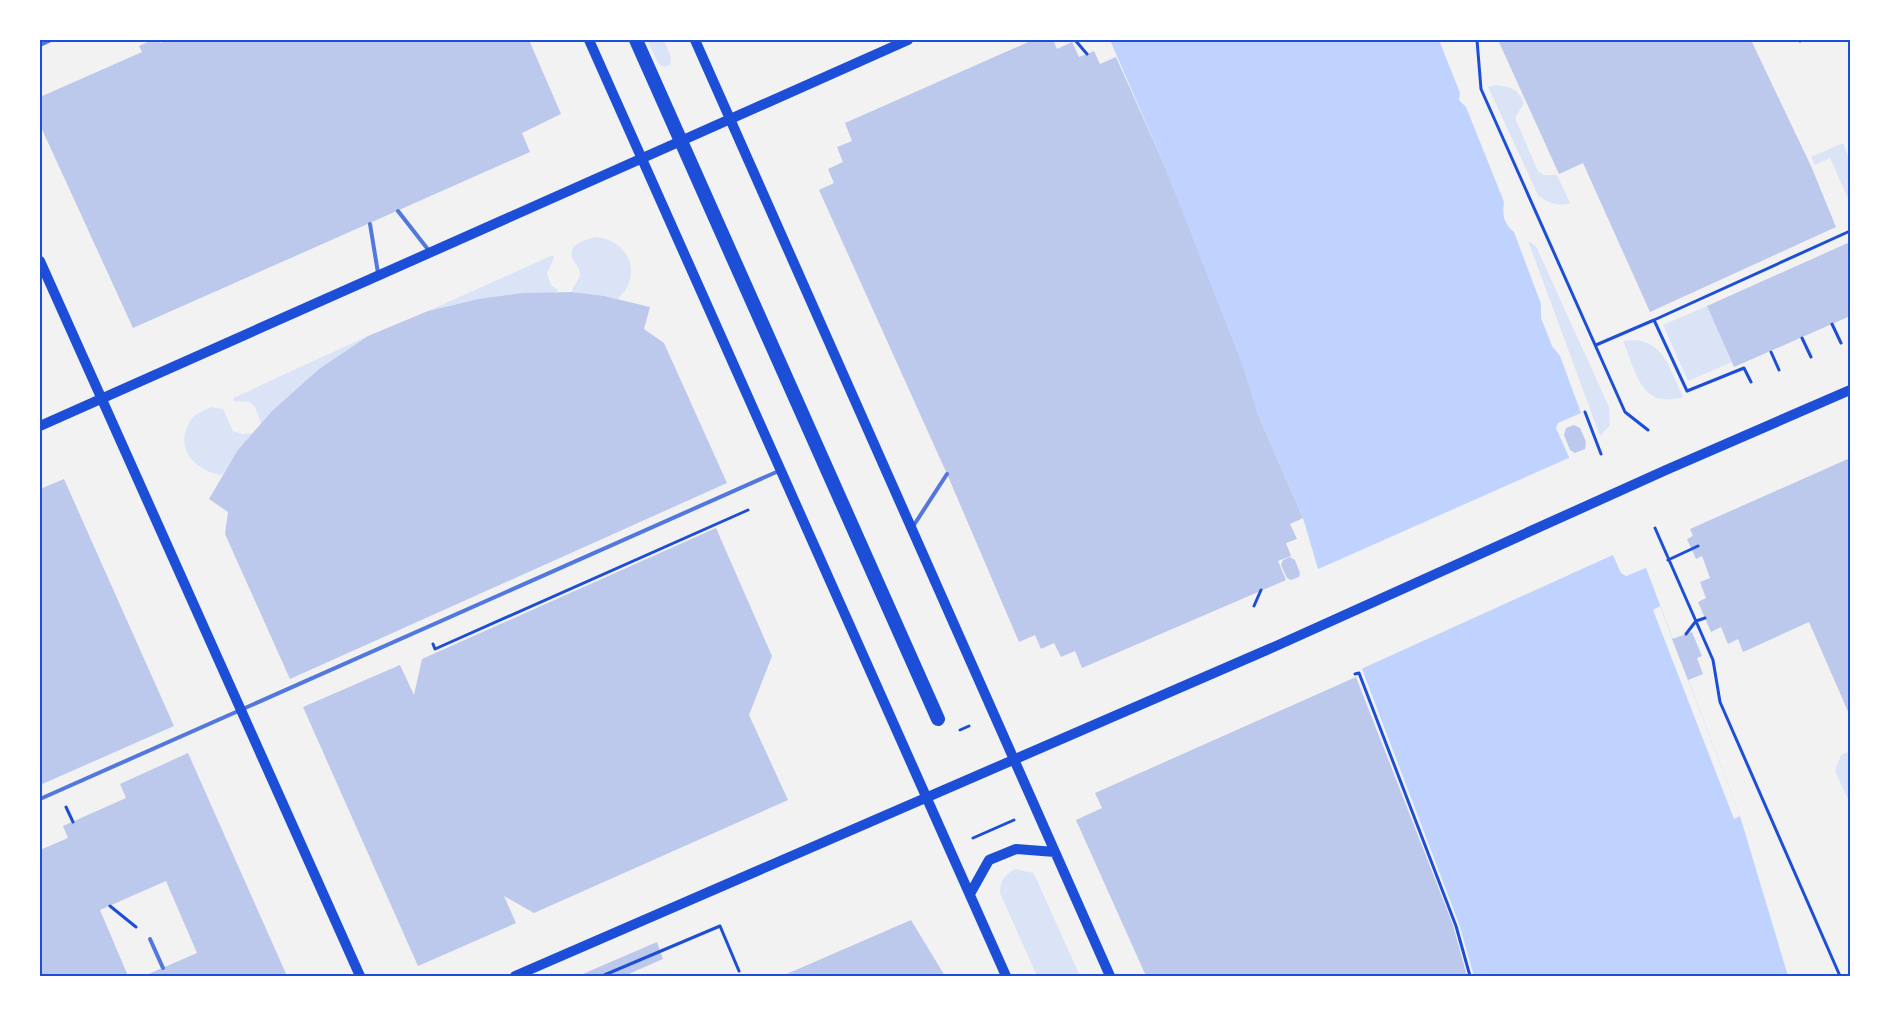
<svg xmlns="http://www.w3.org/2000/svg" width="1890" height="1016" viewBox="0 0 1890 1016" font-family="'Alegreya Sans',sans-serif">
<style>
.green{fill:#dbe4f7}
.water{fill:#bfd3fe}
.pier{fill:#f2f2f2}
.building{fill:#bdc9ec}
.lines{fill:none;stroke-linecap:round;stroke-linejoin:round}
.path{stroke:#1d4ed8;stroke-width:3}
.service{stroke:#5277de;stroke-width:4}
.secondary{stroke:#1d4ed8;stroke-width:10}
.trunk{stroke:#1d4ed8;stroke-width:14}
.neatline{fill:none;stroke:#1d4ed8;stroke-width:2}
</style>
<rect width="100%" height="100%" fill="#f2f2f2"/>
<path class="green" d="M 647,40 L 664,40 L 671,57 L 670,65 L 664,67 L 658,63 Z
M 1495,85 C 1510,87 1518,88 1524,103 L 1515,118 L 1538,171 L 1544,175 L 1557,175 L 1570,203 C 1558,207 1548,203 1538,195 L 1488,87 Z
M 1843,143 L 1850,161 L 1850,203 L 1830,158 L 1815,165 L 1811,157 Z
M 596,237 C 620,239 637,259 629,283 C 627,289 622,294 618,299 L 572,292 C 572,285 579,282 580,275 C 580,267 574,263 572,257 C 568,244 587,239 596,237 Z
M 1528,241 L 1536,246 L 1609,407 L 1610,425 L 1600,436 Z
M 553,255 L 554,258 L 547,273 L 551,285 L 558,290 L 556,292 L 478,299 L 428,311 Z
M 1707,306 L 1732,362 L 1688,381 L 1663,325 Z
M 368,336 L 319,369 L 261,423 L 255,407 L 250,402 L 234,401 L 233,398 Z
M 1631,340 C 1664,339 1671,372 1683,397 C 1641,410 1636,372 1623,341 Z
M 212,407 L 223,409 L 233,431 L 242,434 L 253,433 L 237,451 L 222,475 C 200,472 178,454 186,430 C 188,424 192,417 197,414 C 202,411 207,409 212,407 Z
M 1850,751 L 1850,799 L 1847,797 L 1835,771 L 1841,755 Z
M 1015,869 L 1033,873 L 1036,878 L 1080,976 L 1037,976 L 1000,893 C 1000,880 1005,875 1015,869 Z"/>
<path class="water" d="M 1110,40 L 1439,40 L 1460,93 L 1459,100 L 1466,107 L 1504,202 C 1502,215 1504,224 1514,232 L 1541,304 L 1541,318 L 1552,346 L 1560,356 L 1581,413 L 1558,423 L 1556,428 L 1621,573 L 1626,576 L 1646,568 L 1740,816 L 1788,976 L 1474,976 L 1459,924 L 1362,669 L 1318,569 L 1303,518 L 1257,412 L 1163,162 Z"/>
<path class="pier" d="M 1571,457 L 1615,554 L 1359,670 L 1316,570 Z
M 1660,606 L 1740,816 L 1734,819 L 1653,610 Z"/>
<path class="building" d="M 152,40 L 158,40 L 160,43 L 168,40 L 529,40 L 561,114 L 522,133 L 530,152 L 133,328 L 40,125 L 40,97 L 142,52 L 139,46 Z
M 1033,40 L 1053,40 L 1057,49 L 1072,42 L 1079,57 L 1094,51 L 1100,64 L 1116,57 L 1163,162 L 1243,367 L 1257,412 L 1303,518 L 1290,524 L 1297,539 L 1286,543 L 1291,556 L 1278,561 L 1286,580 L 1082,668 L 1075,651 L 1061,657 L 1054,643 L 1041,649 L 1035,635 L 1019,642 L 947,474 L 819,190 L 834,183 L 828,169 L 843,162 L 837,147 L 852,141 L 845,123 Z
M 1498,40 L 1751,40 L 1811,166 L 1836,227 L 1650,312 L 1583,163 L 1559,174 Z
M 1850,242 L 1850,316 L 1734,367 L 1707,306 Z
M 572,292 L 604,296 L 650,307 L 644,329 L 664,343 L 727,483 L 290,679 L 225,534 L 228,512 L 209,499 L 237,451 L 272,411 L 319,369 L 368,336 L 428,311 L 478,299 L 523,293 Z
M 1574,425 L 1580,428 L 1586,442 L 1585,449 L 1575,453 L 1570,450 L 1564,435 L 1566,428 Z
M 1850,458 L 1850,716 L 1809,622 L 1743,652 L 1738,639 L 1728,644 L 1721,627 L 1711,632 L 1698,602 L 1706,598 L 1700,582 L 1710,578 L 1702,556 L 1696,559 L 1687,539 L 1693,536 L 1690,529 Z
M 64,479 L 174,726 L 40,785 L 40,489 Z
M 716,528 L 772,656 L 749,715 L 788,800 L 534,913 L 504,896 L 516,923 L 418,966 L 303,707 L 400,665 L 414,695 L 422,659 Z
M 1290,557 L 1295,560 L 1300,573 L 1299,577 L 1291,580 L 1287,578 L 1281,565 L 1283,560 Z
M 1692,632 L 1702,656 L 1697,658 L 1703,674 L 1688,680 L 1672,639 Z
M 1356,677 L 1453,925 L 1467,976 L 1146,976 L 1076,820 L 1102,808 L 1095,793 Z
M 188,753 L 287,976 L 144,976 L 197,953 L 166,881 L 100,910 L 128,976 L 40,976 L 40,850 L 68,838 L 63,826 L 126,798 L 120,784 Z
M 911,920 L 945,976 L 782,976 Z
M 657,942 L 663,959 L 624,976 L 578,976 Z"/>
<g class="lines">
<path class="path" d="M 1075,40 L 1087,54
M 1477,40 L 1481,89 L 1625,412 L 1648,430
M 1799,40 L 1800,41
M 1654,320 L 1850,231
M 1832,324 L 1841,343
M 1802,338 L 1811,357
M 1596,345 L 1654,320 L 1687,391 L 1744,368 L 1751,382
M 1771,352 L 1779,370
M 1585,412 L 1601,454
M 1655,528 L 1713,660 L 1720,702 L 1840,976
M 1668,560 L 1698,546
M 1254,606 L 1261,590
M 1686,634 L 1696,621 L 1705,618
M 433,644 L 435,649 L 748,510
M 1355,674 L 1359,673 L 1456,926 L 1470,976
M 960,730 L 969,726
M 66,807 L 73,822
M 973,838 L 1014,820
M 110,906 L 136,927
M 602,976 L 720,926 L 739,971"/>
<path class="service" d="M 40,45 L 51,40
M 398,211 L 430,252
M 370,224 L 378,273
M 912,528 L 947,474
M 40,799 L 781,470
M 150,939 L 163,968"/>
<path class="secondary" d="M 589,40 L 1006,976
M 695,40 L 1110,976
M 40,261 L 360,976
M 40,426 L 908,40
M 970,894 L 989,860 L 1016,849 L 1055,852
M 515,976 L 1276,646 L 1666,470 L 1850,390"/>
<path class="trunk" d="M 636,40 L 938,719"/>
</g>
<rect width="1890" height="1016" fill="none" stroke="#ffffff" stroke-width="82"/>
<rect x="41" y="41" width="1808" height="934" class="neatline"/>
</svg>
